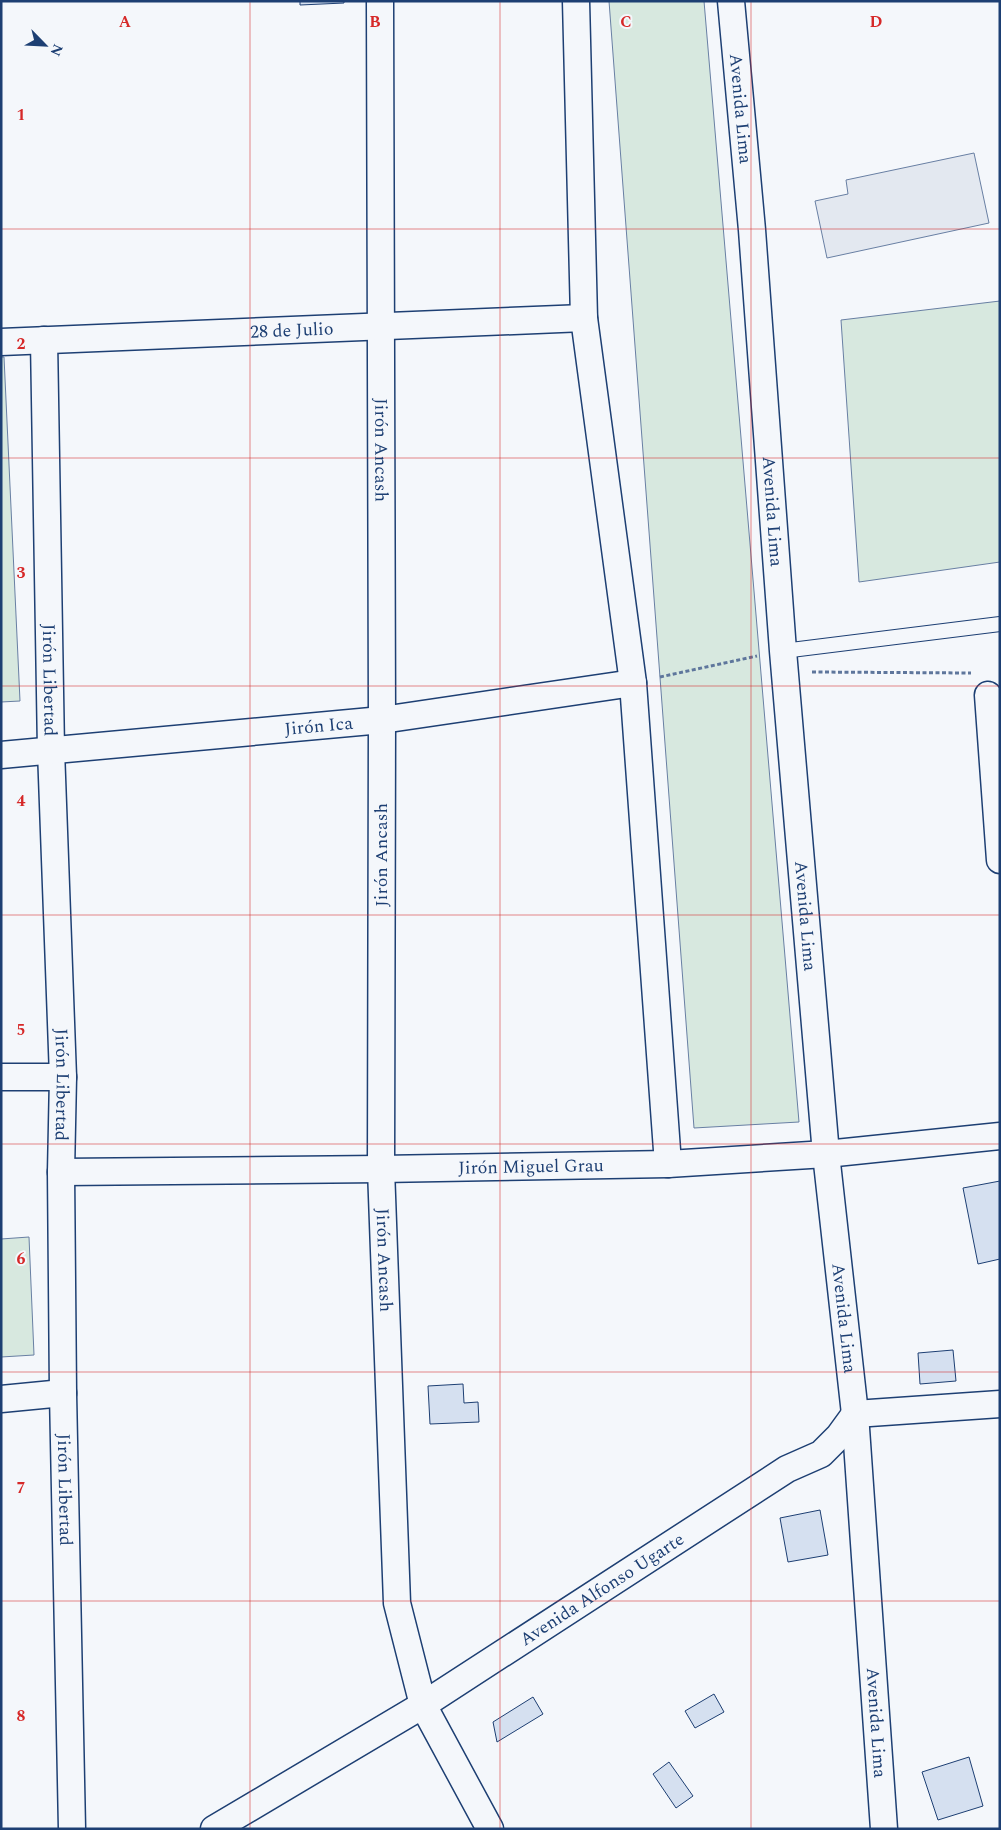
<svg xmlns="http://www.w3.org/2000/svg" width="1001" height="1830" viewBox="0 0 1001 1830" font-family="Spectral,serif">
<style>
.green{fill:#d7e8df;stroke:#687fa3}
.parking{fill:#e3e8f0;stroke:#687fa3}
.building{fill:#d5e0f0;stroke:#1d3f73}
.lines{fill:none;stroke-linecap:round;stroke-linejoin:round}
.lane-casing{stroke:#1d3f73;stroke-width:16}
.street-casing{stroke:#1d3f73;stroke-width:29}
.path{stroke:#5e769c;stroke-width:3;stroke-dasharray:4 2.5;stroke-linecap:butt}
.lane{stroke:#f4f7fb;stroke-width:14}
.street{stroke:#f4f7fb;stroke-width:26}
.grid{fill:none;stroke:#d62828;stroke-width:1;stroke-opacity:0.55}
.labels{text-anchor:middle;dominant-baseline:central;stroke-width:4;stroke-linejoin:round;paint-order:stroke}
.street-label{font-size:18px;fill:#1d3f73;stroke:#f4f7fb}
.grid-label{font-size:16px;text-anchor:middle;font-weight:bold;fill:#d62828;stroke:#f4f7fb;stroke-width:4;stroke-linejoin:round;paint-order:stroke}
</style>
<rect width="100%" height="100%" fill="#f4f7fb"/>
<path class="green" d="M 609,1 L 704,1 L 799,1122 L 694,1128 Z
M 1000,301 L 1000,562 L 859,582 L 841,320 Z
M 1,357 L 4,357 L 20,701 L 1,702 Z
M 29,1237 L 34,1355 L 1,1357 L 1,1239 Z"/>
<path class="parking" d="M 974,153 L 989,223 L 827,258 L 815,201 L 848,194 L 846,180 Z"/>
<path class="building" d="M 300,1 L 344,1 L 344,3 L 300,5 Z
M 1000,1181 L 1000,1259 L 978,1264 L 963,1188 Z
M 953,1350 L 956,1381 L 920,1384 L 918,1353 Z
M 463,1384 L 464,1403 L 478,1402 L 479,1422 L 430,1424 L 428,1386 Z
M 820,1510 L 828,1555 L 788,1562 L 780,1518 Z
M 714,1694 L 724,1712 L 695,1728 L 685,1711 Z
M 533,1697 L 543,1714 L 497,1742 L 493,1722 Z
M 969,1757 L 983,1806 L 938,1820 L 922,1772 Z
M 669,1762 L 693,1796 L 676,1808 L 653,1774 Z"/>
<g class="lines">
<g class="lane-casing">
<path id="lane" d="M 783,651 L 1000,624"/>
</g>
<g class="street-casing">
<g id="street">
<path id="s1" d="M 380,1 L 382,720 L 381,1169 L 397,1603 L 423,1705 L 490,1829"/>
<path d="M 576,1 L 584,318 L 633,683 L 668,1164"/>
<path id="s2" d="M 731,1 L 752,230 L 783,651 L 826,1154 L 855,1414 L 884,1829"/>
<path id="s3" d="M 44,340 L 51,750 L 63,1077 L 61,1172 L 63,1393 L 72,1829"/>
<path id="s4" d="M 1,342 L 584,318"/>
<path d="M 988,695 L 1000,860"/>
<path id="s5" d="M 1,755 L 382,720 L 633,683"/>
<path d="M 1,1077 L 63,1077"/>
<path id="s6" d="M 61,1172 L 381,1169 L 668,1164 L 826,1154 L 1000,1136"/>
<path d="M 1,1399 L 63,1393"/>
<path id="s7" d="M 214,1829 L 423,1705 L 787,1469 L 821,1454 L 839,1436 L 855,1414 L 1000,1404"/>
</g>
</g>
<path class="path" d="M 812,672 L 971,673
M 660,677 L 757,656"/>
<use href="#lane" class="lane"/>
<use href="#street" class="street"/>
</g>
<path class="grid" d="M 250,1 L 250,1829M 500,1 L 500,1829M 751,1 L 751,1829M 1,229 L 1000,229M 1,458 L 1000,458M 1,686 L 1000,686M 1,915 L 1000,915M 1,1144 L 1000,1144M 1,1372 L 1000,1372M 1,1601 L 1000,1601"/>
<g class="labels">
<g class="street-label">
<text stroke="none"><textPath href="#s2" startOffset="108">Avenida Lima</textPath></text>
<text stroke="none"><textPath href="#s4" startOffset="291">28 de Julio</textPath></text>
<text stroke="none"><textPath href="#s1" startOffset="449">Jirón Ancash</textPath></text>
<text stroke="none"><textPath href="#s2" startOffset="512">Avenida Lima</textPath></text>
<text stroke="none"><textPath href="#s3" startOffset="340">Jirón Libertad</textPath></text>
<text stroke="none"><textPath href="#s5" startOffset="319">Jirón Ica</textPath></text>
<text transform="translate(381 855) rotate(-90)">Jirón Ancash</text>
<text stroke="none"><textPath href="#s2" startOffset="918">Avenida Lima</textPath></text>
<text stroke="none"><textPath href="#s3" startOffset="745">Jirón Libertad</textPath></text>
<text stroke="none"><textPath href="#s6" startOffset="470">Jirón Miguel Grau</textPath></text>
<text stroke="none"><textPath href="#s1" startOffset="1259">Jirón Ancash</textPath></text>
<text stroke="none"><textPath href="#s2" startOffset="1322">Avenida Lima</textPath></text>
<text stroke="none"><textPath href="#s3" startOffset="1150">Jirón Libertad</textPath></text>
<text stroke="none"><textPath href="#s7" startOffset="456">Avenida Alfonso Ugarte</textPath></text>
<text stroke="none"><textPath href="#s2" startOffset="1728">Avenida Lima</textPath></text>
</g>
</g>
<g class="grid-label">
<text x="125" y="27">A</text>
<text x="375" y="27">B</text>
<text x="626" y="27">C</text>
<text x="876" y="27">D</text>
<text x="21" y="120">1</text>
<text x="21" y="349">2</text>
<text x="21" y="578">3</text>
<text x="21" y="806">4</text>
<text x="21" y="1035">5</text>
<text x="21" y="1264">6</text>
<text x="21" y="1493">7</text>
<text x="21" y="1721">8</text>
</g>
<rect width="1001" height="1830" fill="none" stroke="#1d3f73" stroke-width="5"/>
<g transform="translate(45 45) rotate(114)" stroke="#f4f7fb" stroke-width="4" paint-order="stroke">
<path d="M0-4L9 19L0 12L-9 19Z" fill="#1d3f73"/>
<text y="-8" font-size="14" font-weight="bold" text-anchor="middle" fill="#1d3f73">N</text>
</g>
</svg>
